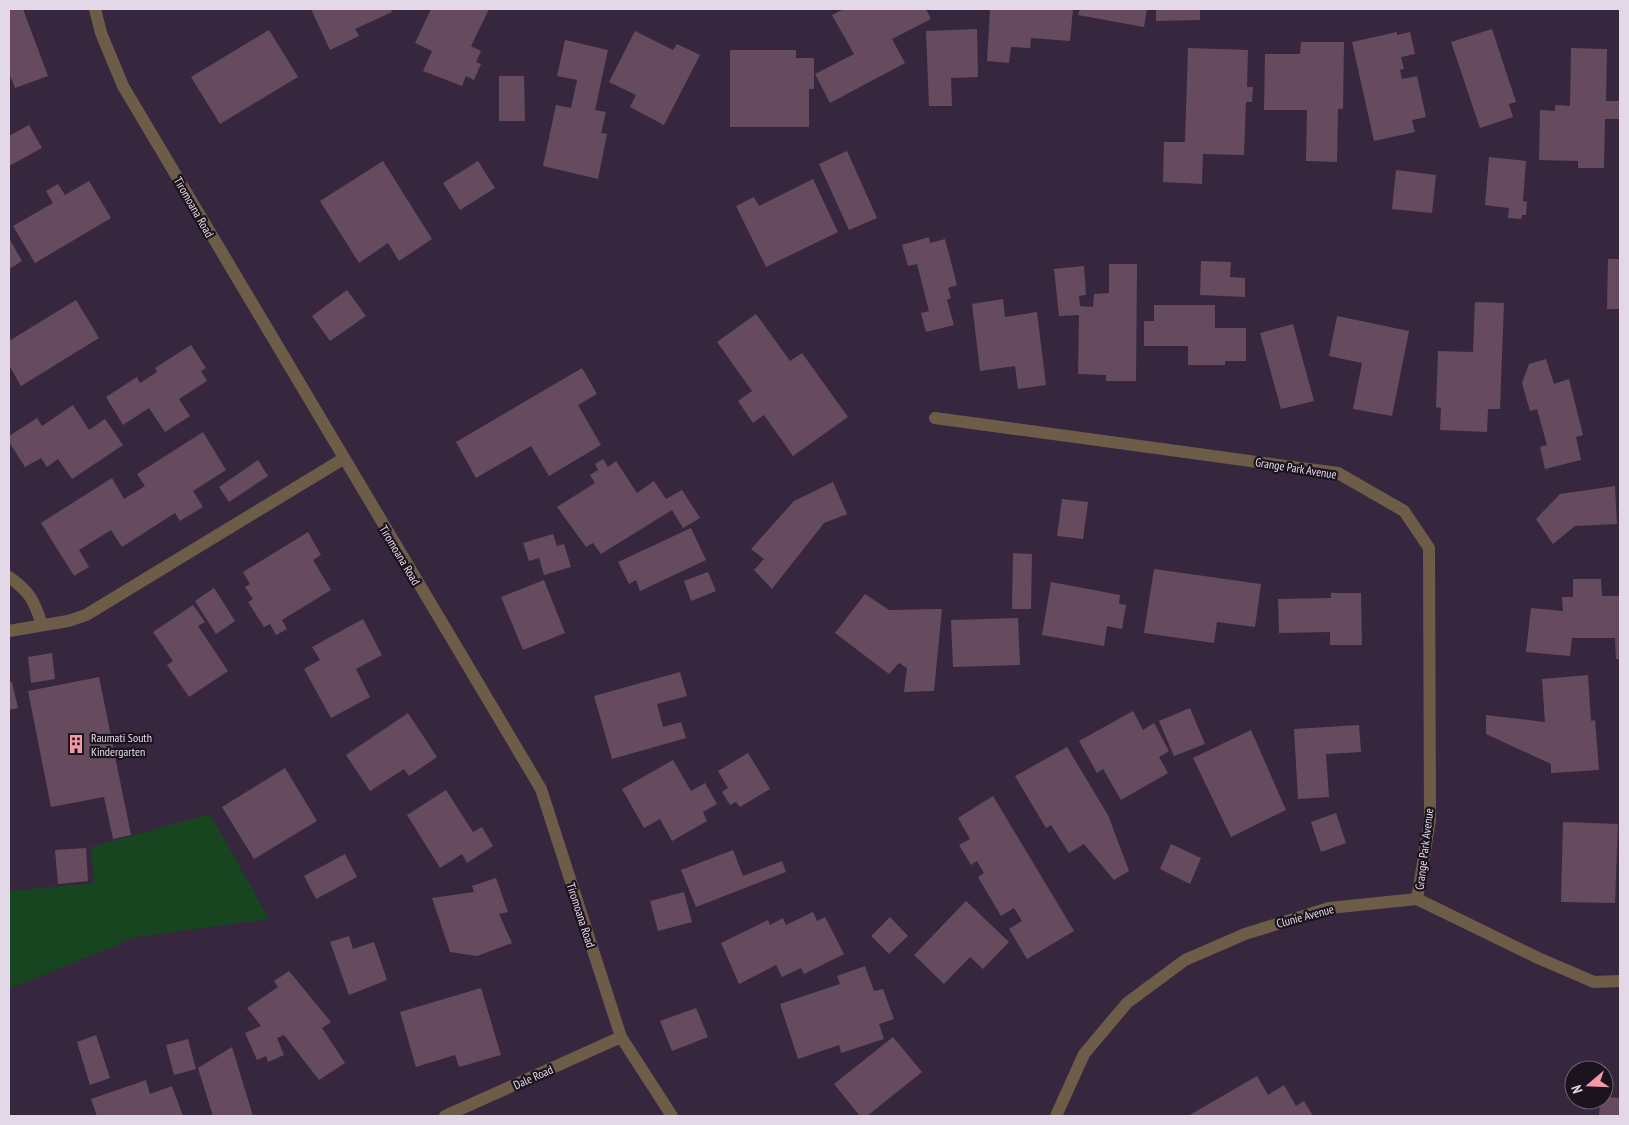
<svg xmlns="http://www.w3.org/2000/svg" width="1629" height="1125" viewBox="0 0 1629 1125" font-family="'PT Sans Narrow',sans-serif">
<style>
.green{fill:#164520}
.building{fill:#664b5e}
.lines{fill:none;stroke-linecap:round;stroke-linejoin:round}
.lane{stroke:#6d5d48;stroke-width:12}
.street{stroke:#6d5d48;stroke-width:12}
.labels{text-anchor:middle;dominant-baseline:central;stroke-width:4.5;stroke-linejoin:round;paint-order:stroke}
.street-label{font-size:12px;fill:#e3d8e7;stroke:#1b131e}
.poi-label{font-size:12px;fill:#e3d8e7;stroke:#1b131e;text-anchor:start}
</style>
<rect width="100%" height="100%" fill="#37273e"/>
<path class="green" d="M 210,814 L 269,919 L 136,937 L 9,989 L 9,891 L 94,883 L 91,847 Z"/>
<path class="building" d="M 9,9 L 23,9 L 48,76 L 15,88 L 9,73 Z
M 311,9 L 391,9 L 392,12 L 355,29 L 359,36 L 330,50 Z
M 431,9 L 489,9 L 471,46 L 481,51 L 476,62 L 481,64 L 474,80 L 466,76 L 462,86 L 423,71 L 432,51 L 415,43 Z
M 844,9 L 926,9 L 931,19 L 892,39 L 905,63 L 830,103 L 815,74 L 854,54 L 832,15 Z
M 990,9 L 1073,9 L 1070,41 L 1031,38 L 1030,48 L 1011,47 L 1009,63 L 987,61 Z
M 1080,9 L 1147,9 L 1144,27 L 1078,15 Z
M 1156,9 L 1200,9 L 1200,20 L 1156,21 Z
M 977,29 L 978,77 L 951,78 L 952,106 L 929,106 L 926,31 Z
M 1492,29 L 1516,102 L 1509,104 L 1513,117 L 1480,128 L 1451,42 Z
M 269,30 L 298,77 L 220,124 L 191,77 Z
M 635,31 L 673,50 L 677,44 L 700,55 L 664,125 L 630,107 L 636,95 L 609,82 Z
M 1397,32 L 1397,35 L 1410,32 L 1415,54 L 1401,57 L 1404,69 L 1400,70 L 1402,79 L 1417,76 L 1426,117 L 1412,120 L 1415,132 L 1374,141 L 1352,42 Z
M 565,40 L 608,50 L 595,110 L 606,112 L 601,133 L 607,134 L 598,179 L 543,166 L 556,105 L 571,108 L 577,80 L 557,76 Z
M 1301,42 L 1344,42 L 1343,109 L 1338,109 L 1337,162 L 1306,161 L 1307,110 L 1264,110 L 1265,54 L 1300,54 Z
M 1188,48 L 1248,50 L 1247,87 L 1253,87 L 1252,102 L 1246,102 L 1244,155 L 1203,154 L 1202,184 L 1163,182 L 1164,142 L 1185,142 Z
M 1571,48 L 1607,49 L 1606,101 L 1620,101 L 1620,119 L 1605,119 L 1604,168 L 1578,168 L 1578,161 L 1539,160 L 1540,110 L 1555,111 L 1555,105 L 1570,106 Z
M 730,50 L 796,50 L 796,58 L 814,58 L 814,89 L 809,89 L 809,127 L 730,127 Z
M 499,76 L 524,76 L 525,121 L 499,121 Z
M 29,125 L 42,148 L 9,166 L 9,136 Z
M 847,151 L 877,218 L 849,230 L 819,164 Z
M 1489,157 L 1526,161 L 1523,201 L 1527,202 L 1526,215 L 1522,215 L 1521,219 L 1508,218 L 1509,208 L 1485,205 Z
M 383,161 L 432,239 L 399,261 L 388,243 L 359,263 L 320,201 Z
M 478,161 L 495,188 L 460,210 L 443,183 Z
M 1396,170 L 1436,175 L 1432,213 L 1392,209 Z
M 813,179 L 838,232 L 766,267 L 736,206 L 754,197 L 759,206 Z
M 89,181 L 111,218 L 35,263 L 13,226 L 53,203 L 46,191 L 58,184 L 65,195 Z
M 929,237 L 930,243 L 945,239 L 957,285 L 948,288 L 951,298 L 947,300 L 954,325 L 926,332 L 921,313 L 929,311 L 917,264 L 908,266 L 902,245 Z
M 9,238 L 22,261 L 9,269 Z
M 1608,259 L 1620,259 L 1620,309 L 1607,309 Z
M 1201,261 L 1231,262 L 1230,277 L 1245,278 L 1245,297 L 1200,295 Z
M 1109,264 L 1137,264 L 1136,381 L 1106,381 L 1106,375 L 1078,374 L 1079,315 L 1059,316 L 1054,269 L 1084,266 L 1086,295 L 1079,296 L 1080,306 L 1093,307 L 1094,294 L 1109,293 Z
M 347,290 L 366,316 L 330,341 L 312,316 Z
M 1003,299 L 1005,317 L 1037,312 L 1046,385 L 1018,389 L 1015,366 L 980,371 L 972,304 Z
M 76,300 L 99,338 L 21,386 L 9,365 L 9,341 Z
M 1475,302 L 1504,303 L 1500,409 L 1488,409 L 1487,432 L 1440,430 L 1441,408 L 1436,407 L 1438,351 L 1473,352 Z
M 1154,305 L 1215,305 L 1215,328 L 1246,328 L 1246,361 L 1225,361 L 1225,365 L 1188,365 L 1188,346 L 1144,346 L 1144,321 L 1154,321 Z
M 756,314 L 790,361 L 802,353 L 848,417 L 793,456 L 764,415 L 753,423 L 738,401 L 752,391 L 717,342 Z
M 1337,316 L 1409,331 L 1392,416 L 1353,409 L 1362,363 L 1329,356 Z
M 1293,324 L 1314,401 L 1281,409 L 1260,333 Z
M 191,345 L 206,368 L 201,371 L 207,381 L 179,399 L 190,416 L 165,432 L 149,408 L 123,425 L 106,397 L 137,377 L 140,383 L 157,372 L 155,368 Z
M 1546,359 L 1554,384 L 1569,379 L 1583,435 L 1576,437 L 1581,460 L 1545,469 L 1540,447 L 1547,445 L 1537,409 L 1530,411 L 1522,383 L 1529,364 Z
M 582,368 L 597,394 L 578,405 L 601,445 L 549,476 L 531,446 L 476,478 L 456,442 Z
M 73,405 L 89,430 L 105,419 L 123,445 L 72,479 L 58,459 L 47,467 L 41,458 L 25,467 L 9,442 L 9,436 L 37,418 L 42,426 Z
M 203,432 L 226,470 L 193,491 L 203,507 L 180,521 L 175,513 L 122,547 L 111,530 L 79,550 L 89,567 L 74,576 L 41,523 L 112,478 L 124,499 L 145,486 L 137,474 Z
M 603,459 L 608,467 L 616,461 L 637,493 L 654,481 L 666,499 L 682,490 L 700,518 L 683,528 L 672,510 L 601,554 L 593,543 L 586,547 L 557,507 L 595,483 L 590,475 L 598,470 L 595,464 Z
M 258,460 L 268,476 L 229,502 L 219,487 Z
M 833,482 L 847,514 L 824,523 L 772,589 L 754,570 L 764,559 L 751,549 L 794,501 Z
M 1615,486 L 1617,524 L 1575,526 L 1553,544 L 1536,519 L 1560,494 Z
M 1062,499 L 1088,502 L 1083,539 L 1057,536 Z
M 691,528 L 706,560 L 640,591 L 636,580 L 629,584 L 618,562 Z
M 308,532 L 321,555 L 313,560 L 331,590 L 282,620 L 287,629 L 276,635 L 270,624 L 264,627 L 248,602 L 253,599 L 245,587 L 250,584 L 243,572 Z
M 553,534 L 557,546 L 564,544 L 571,567 L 544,575 L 539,558 L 529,561 L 523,543 Z
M 1013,553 L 1032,554 L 1031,609 L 1012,609 Z
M 1154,569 L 1261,584 L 1255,627 L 1217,622 L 1214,643 L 1144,633 Z
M 708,572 L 716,591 L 691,601 L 684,581 Z
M 1573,579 L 1601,579 L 1602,596 L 1620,596 L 1620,659 L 1616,659 L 1615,638 L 1572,638 L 1570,656 L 1526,652 L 1531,608 L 1563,611 L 1562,597 L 1573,597 Z
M 544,580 L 565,633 L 523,650 L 501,597 Z
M 1051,582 L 1120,595 L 1119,604 L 1126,605 L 1122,629 L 1107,626 L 1104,646 L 1042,635 Z
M 214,588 L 235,621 L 216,634 L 195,601 Z
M 1331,593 L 1361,593 L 1362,645 L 1330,645 L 1330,632 L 1279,633 L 1278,599 L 1331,598 Z
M 865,594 L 889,610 L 942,609 L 934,691 L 904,692 L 907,668 L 899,663 L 889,674 L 835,633 Z
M 193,605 L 205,622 L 198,626 L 228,671 L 189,697 L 167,665 L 173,661 L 153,632 Z
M 1018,618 L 1020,665 L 953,667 L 951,620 Z
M 363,619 L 382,655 L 356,669 L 370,697 L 331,718 L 304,669 L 320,660 L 312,647 Z
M 52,653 L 55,679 L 31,683 L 28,657 Z
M 680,672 L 687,696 L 657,704 L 663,727 L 681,722 L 686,738 L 612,759 L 594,696 Z
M 1588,675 L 1591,721 L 1595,720 L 1599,770 L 1551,773 L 1551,764 L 1486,734 L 1486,715 L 1545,722 L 1542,679 Z
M 99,677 L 131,835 L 113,839 L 104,797 L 51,807 L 28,691 Z
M 9,682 L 12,682 L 18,708 L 9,710 Z
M 1190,708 L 1205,744 L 1174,756 L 1159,721 Z
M 1133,711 L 1143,730 L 1154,723 L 1169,751 L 1159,757 L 1168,773 L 1121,800 L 1103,769 L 1097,773 L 1079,741 Z
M 408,713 L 437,757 L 409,776 L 404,769 L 370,791 L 346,755 Z
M 1359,725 L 1361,752 L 1326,754 L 1329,797 L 1298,799 L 1294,729 Z
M 1251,730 L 1286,810 L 1231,837 L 1193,758 Z
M 1067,747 L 1108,815 L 1129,871 L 1114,880 L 1084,844 L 1069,853 L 1051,825 L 1046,828 L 1015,776 Z
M 748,753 L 770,789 L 740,807 L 736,802 L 730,805 L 722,792 L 728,788 L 718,771 Z
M 673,760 L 691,791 L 705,783 L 717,804 L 703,812 L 707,821 L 672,841 L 660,819 L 644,828 L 622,789 Z
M 285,768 L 317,821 L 254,859 L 222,807 Z
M 446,790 L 473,832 L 482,827 L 493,846 L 467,863 L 462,854 L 440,868 L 407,815 Z
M 993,796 L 1074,931 L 1027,959 L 1009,929 L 1022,921 L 1014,908 L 1001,916 L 978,877 L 984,873 L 977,861 L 971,865 L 959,845 L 970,839 L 958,818 Z
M 1336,813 L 1346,843 L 1321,852 L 1311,822 Z
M 1563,822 L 1618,824 L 1615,903 L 1561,902 Z
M 1171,844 L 1201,858 L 1190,884 L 1160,869 Z
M 86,848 L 88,881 L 58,884 L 55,850 Z
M 733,850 L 743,876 L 782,861 L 786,872 L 696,907 L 681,870 Z
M 345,854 L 357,877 L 316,899 L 304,876 Z
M 496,878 L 508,912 L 499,914 L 512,943 L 477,956 L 450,952 L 432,898 L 474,892 L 472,886 Z
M 684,892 L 692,922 L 658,931 L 650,901 Z
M 966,901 L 1009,942 L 983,969 L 970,957 L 944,984 L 914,955 Z
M 813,912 L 817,921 L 825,917 L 844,954 L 804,974 L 801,968 L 782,977 L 776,965 L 739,984 L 721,943 L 768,920 L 770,925 L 783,918 L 786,925 Z
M 890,917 L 908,936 L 889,954 L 871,936 Z
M 349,936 L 353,949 L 374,942 L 387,980 L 349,995 L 330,942 Z
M 865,966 L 874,991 L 883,989 L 894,1019 L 879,1024 L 884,1039 L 841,1053 L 839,1045 L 798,1059 L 780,1004 L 840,984 L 837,976 Z
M 289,971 L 331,1022 L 322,1028 L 345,1063 L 319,1080 L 284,1035 L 277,1038 L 284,1055 L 268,1062 L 266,1056 L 257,1060 L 245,1033 L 261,1026 L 247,1008 L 278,987 L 274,981 Z
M 481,988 L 501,1055 L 459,1067 L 455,1055 L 416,1067 L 400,1012 Z
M 696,1008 L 708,1037 L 672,1051 L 660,1021 Z
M 96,1035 L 110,1078 L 90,1085 L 77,1042 Z
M 893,1037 L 922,1072 L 867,1116 L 860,1116 L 834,1084 Z
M 188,1039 L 196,1069 L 174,1075 L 166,1045 Z
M 232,1047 L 253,1116 L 213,1116 L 198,1068 Z
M 1257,1076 L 1268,1095 L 1284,1085 L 1296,1106 L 1304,1101 L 1313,1116 L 1188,1116 Z
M 146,1080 L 150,1094 L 172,1086 L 183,1116 L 97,1116 L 91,1099 Z
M 1604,1097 L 1620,1098 L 1620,1116 L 1599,1116 L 1600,1100 L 1604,1100 Z"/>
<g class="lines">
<path class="lane" d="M 9,577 C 30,592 34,600 42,625
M 9,631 L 68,621 L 86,615 L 343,459"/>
<path class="street" d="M 95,9 L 101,33 L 123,86 L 541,789 L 621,1037 L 672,1116
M 935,418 L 1338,473 L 1404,511 L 1429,548 L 1430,820 L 1417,899
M 445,1116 L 621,1037
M 1056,1116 L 1084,1054 L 1127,1003 L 1185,960 L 1245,934 L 1329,908 L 1417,899 L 1538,958 L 1594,982 L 1620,981"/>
</g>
<defs>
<g id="building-bare" transform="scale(1.5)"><path d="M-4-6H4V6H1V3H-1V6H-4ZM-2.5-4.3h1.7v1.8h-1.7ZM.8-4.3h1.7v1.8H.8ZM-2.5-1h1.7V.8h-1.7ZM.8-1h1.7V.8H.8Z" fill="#f49aa6" stroke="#1b131e" stroke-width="2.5" paint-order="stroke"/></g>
</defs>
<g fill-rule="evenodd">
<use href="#building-bare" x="76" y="744"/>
</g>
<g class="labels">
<g class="street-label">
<text transform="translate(194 207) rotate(60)">Tiromoana Road</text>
<text transform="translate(1296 468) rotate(9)">Grange Park Avenue</text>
<text transform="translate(400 555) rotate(59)">Tiromoana Road</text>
<text transform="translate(1424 849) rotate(-83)">Grange Park Avenue</text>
<text transform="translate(581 915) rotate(72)">Tiromoana Road</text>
<text transform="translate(1305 916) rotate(-15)">Clunie Avenue</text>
<text transform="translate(533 1077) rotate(-24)">Dale Road</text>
</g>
<g class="poi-label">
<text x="91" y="737">Raumati South<tspan x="91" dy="14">Kindergarten</tspan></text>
</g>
</g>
<rect width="1629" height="1125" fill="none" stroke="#e3d8e7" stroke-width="20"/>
<g transform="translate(1589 1085) rotate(251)"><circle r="24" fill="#1b131e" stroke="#6b626e"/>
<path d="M0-4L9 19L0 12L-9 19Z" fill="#f49aa6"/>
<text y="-8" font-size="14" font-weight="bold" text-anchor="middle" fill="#e3d8e7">N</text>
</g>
</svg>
